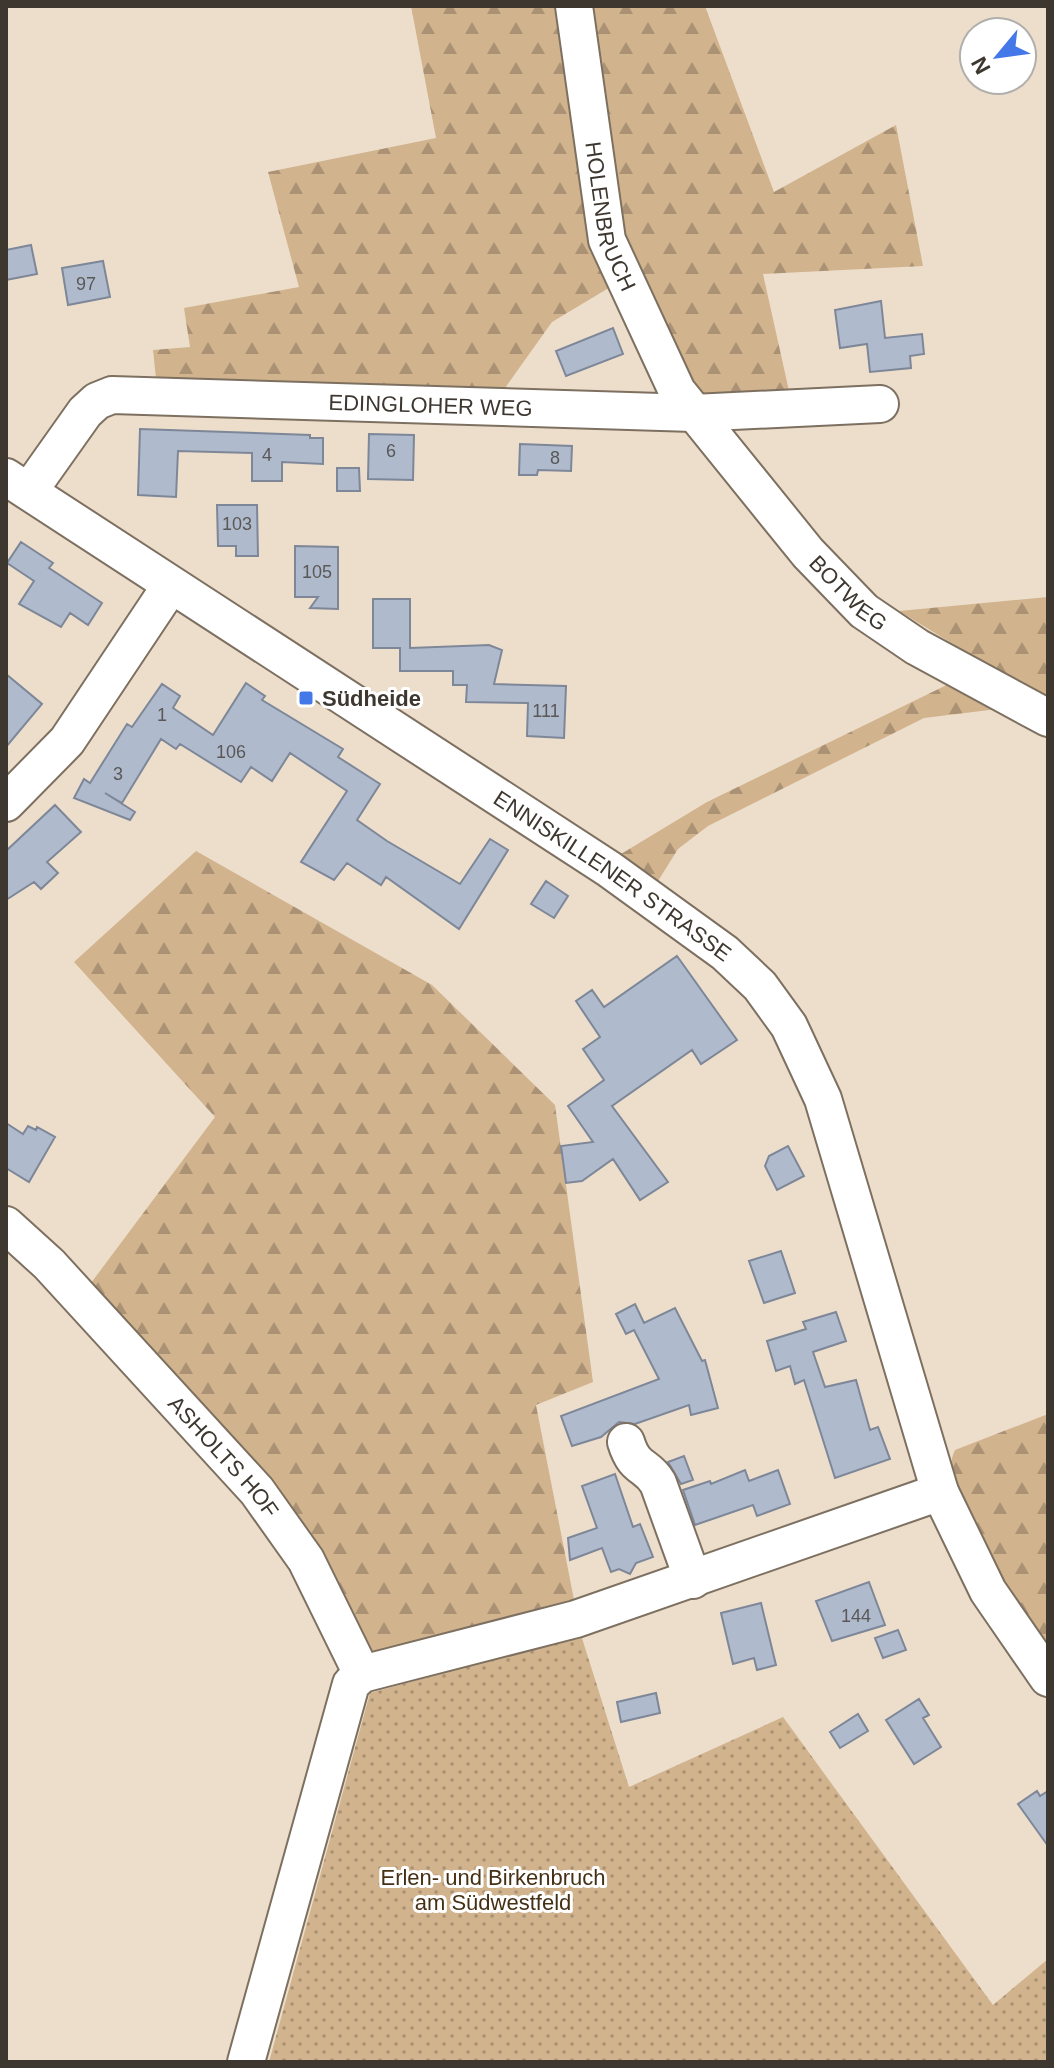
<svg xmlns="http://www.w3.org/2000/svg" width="1054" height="2068" viewBox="0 0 1054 2068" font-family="Helvetica,sans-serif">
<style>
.forest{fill:url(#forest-firs)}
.park{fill:url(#park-dots)}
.building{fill:#b0bacd;stroke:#7d8798;stroke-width:2}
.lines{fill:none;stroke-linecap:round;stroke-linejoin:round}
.minor-casing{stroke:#7d7060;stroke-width:40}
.minor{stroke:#fff;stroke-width:36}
.poi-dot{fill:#4478e9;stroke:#fff;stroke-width:3}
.labels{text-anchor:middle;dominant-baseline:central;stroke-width:6;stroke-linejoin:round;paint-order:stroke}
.number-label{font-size:18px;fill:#5a5857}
.street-label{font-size:22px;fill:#3d3730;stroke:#fff}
.poi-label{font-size:22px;font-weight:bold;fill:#3d3730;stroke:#fff;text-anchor:start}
.park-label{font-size:22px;fill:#453014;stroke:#fff}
</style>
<defs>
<pattern id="forest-firs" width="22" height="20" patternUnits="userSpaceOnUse" patternTransform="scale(2)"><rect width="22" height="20" fill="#d1b38d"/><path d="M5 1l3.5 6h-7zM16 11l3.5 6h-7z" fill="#ab9274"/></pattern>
<pattern id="park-dots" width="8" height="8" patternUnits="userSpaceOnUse" patternTransform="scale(2)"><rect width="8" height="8" fill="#d1b38d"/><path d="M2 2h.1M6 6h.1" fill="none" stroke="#ab9274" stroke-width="1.8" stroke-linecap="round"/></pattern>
</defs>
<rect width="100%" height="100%" fill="#eddecc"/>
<path class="forest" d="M 411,6 L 564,6 L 617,283 L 552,322 L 500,395 L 157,388 L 153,350 L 190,347 L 184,308 L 299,287 L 268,172 L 436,138 Z
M 586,6 L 705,6 L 774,192 L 896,125 L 923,266 L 763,274 L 791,400 L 700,402 L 619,234 Z
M 1048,597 L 1048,702 L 899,611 Z
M 961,678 L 1006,708 L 924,718 L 708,826 L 678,849 L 658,881 L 621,854 L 707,802 Z
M 196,851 L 432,985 L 555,1105 L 593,1382 L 536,1405 L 575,1605 L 372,1659 L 88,1287 L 215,1117 L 74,962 Z
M 1048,1414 L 1048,1645 C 1023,1608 932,1492 955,1450 Z"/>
<path class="park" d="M 581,1635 L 629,1787 L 783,1717 L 993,2005 L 1048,1959 L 1048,2062 L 269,2062 L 370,1693 Z"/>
<path class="building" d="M 31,245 L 37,274 L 6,280 L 6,250 Z
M 103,261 L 110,297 L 68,305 L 62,268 Z
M 881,301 L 885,338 L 922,334 L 924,354 L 910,356 L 911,368 L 870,372 L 867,344 L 840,348 L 835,310 Z
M 613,328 L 623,354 L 566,376 L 556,351 Z
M 140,429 L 310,435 L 310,438 L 323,438 L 323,464 L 282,462 L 282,481 L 252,481 L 252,453 L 178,451 L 176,497 L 138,495 Z
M 369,434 L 414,435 L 413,480 L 368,479 Z
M 520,444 L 572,446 L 571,471 L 538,470 L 537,475 L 519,475 Z
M 337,468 L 359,468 L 360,491 L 337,491 Z
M 217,505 L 257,505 L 258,556 L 236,556 L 236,546 L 218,546 Z
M 21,542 L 53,563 L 49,568 L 102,603 L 88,625 L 70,613 L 61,627 L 19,604 L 34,581 L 7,563 Z
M 295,546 L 338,547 L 338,609 L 310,608 L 318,597 L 295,597 Z
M 373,599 L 410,599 L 410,648 L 489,645 L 502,650 L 494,684 L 566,686 L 564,738 L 527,736 L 528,703 L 466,702 L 467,685 L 453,685 L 453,671 L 400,671 L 400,648 L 373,648 Z
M 6,674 L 42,704 L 6,747 Z
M 246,683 L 265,696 L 262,700 L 343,749 L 338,757 L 380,784 L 357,820 L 387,841 L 460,884 L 490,839 L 508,850 L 459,929 L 386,877 L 381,885 L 347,863 L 334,880 L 301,862 L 347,791 L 290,753 L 272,781 L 251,767 L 241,782 L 180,744 L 176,749 L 161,739 L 122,803 L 105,793 L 135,812 L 130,820 L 74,798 L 84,779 L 90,783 L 127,724 L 132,727 L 162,684 L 180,696 L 173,708 L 213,735 Z
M 55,805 L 81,832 L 47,862 L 58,873 L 41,889 L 34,882 L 6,900 L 6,851 Z
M 546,881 L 568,896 L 554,918 L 531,904 Z
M 677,956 L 737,1040 L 701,1064 L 692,1050 L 612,1106 L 668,1182 L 640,1200 L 613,1159 L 582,1181 L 566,1183 L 561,1146 L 593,1142 L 568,1106 L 604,1080 L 583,1049 L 600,1037 L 576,1001 L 592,990 L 604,1007 Z
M 6,1123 L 23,1134 L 28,1126 L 36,1130 L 37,1127 L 55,1137 L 29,1182 L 6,1168 Z
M 788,1146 L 804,1176 L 777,1190 L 765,1166 L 769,1156 Z
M 781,1251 L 795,1293 L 764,1303 L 749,1261 Z
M 635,1304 L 644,1323 L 675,1308 L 702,1361 L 705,1360 L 718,1408 L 691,1415 L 689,1405 L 635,1424 L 619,1422 L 601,1437 L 572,1446 L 561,1416 L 659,1379 L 634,1330 L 626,1334 L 616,1314 Z
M 836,1312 L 846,1341 L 813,1352 L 825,1387 L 856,1380 L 870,1430 L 878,1427 L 890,1459 L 835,1478 L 804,1380 L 795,1384 L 790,1366 L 776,1371 L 767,1341 L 806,1329 L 803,1322 Z
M 684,1456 L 693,1480 L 681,1484 L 668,1462 Z
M 745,1470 L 749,1481 L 778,1470 L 790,1504 L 757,1516 L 753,1505 L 695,1525 L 683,1490 L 710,1481 L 711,1484 Z
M 615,1474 L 633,1527 L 640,1524 L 653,1557 L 636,1563 L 630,1574 L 619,1569 L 611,1572 L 602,1548 L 570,1560 L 568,1538 L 597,1528 L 582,1486 Z
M 869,1582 L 885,1625 L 832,1641 L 816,1601 Z
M 761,1603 L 776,1665 L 757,1670 L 754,1658 L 733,1664 L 721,1613 Z
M 898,1630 L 906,1650 L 883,1658 L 875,1638 Z
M 656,1693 L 660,1713 L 621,1722 L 617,1702 Z
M 919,1699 L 929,1715 L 923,1718 L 941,1747 L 914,1764 L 886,1720 Z
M 858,1714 L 868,1731 L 840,1748 L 830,1732 Z
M 1037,1791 L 1040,1796 L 1048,1791 L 1048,1846 L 1018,1804 Z"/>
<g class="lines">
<g class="minor-casing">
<g id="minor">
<path id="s1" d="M 574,6 L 607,240 L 677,391 L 808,553 L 864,611 L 917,647 L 1048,718"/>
<path id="s2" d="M 6,477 L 609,869 L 725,953 L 760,986 L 789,1026 L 823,1099 L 940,1492 L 988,1591 L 1048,1678"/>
<path id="s3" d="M 29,491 L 85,412 L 97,401 L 112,395 L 693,413 L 880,404"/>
<path d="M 6,803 L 67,741 L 171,585"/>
<path id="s4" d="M 6,1225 L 49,1264 L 257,1491 L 306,1560 L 362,1674"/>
<path d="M 626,1442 C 635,1471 646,1463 658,1483 L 693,1580"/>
<path d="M 246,2062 L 351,1684 L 362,1674 L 576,1619 L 940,1492"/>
</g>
</g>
<use href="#minor" class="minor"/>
</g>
<rect class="poi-dot" x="298" y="690" width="16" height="16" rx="4"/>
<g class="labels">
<g class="number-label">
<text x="86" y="284">97</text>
<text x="391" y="451">6</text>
<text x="267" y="455">4</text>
<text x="555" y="458">8</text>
<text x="237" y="524">103</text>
<text x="317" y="572">105</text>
<text x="546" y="711">111</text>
<text x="162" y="715">1</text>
<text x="231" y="752">106</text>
<text x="118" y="774">3</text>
<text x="856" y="1616">144</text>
</g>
<g class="street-label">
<text stroke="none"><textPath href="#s1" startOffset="214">HOLENBRUCH</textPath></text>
<text stroke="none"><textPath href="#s3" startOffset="448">EDINGLOHER WEG</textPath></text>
<text stroke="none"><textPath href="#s1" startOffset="668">BOTWEG</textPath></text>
<text stroke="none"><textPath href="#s2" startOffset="726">ENNISKILLENER STRASSE</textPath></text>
<text stroke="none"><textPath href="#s4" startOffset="318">ASHOLTS HOF</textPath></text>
</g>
<g class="poi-label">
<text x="322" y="698">Südheide</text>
</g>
<g class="park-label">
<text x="493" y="1877">Erlen- und Birkenbruch<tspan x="493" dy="25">am Südwestfeld</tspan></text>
</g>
</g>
<rect width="1054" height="2068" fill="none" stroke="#3d3730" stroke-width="16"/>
<g transform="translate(998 56) rotate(241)"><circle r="38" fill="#ffffff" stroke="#b1afac" stroke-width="2"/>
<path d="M0-6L14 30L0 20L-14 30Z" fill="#4478e9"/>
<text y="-12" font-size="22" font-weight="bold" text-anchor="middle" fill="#3d3730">N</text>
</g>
</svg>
